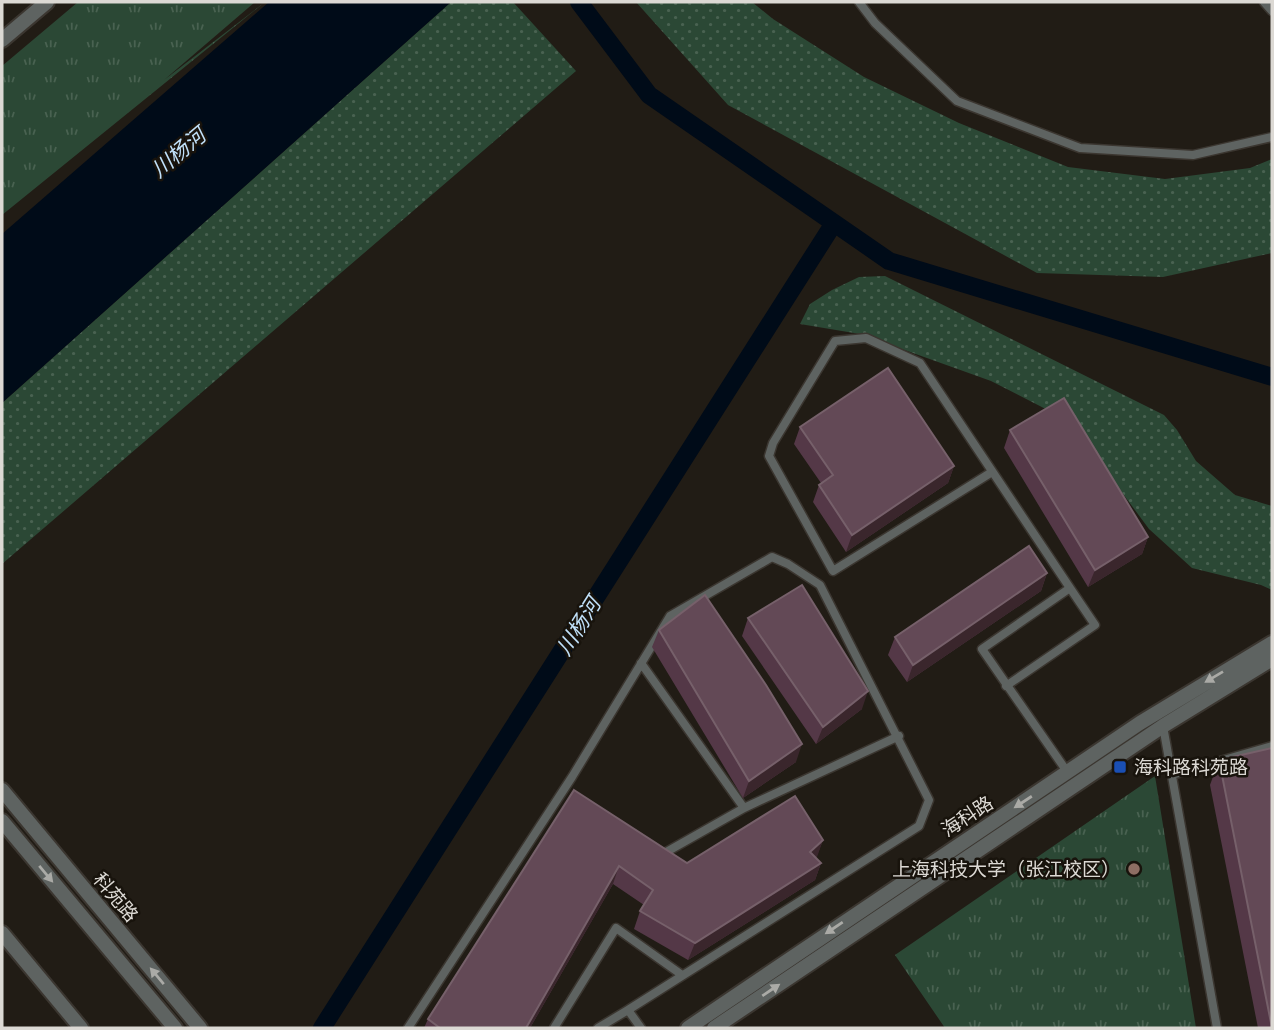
<svg xmlns="http://www.w3.org/2000/svg" width="1274" height="1030" viewBox="0 0 1274 1030" font-family="'Open Sans','Noto Sans SC',sans-serif">
<style>
.grass{fill:url(#grass-tufts)}
.park{fill:url(#park-dots)}
.water{fill:#000b18}
.lines{fill:none;stroke-linecap:round;stroke-linejoin:round}
.canal{stroke:#000b18;stroke-width:18}
.service-casing{stroke:#3b3630;stroke-width:11}
.minor-casing{stroke:#3b3630;stroke-width:18}
.tertiary-casing{stroke:#3b3630;stroke-width:18}
.service{stroke:#5e6361;stroke-width:8}
.minor{stroke:#5e6361;stroke-width:14}
.tertiary{stroke:#5e6361;stroke-width:14}
.wall{fill:#543847}
.shaded-wall{fill:#3a262c}
.building{fill:#634956;stroke:#76606a;stroke-width:2}
.oneway{fill:#aaaaa6}
.transit-dot{fill:#1a4fb4;stroke:#18130c;stroke-width:2.5}
.education-dot{fill:#8d6e63;stroke:#18130c;stroke-width:2.5}
.labels{text-anchor:middle;dominant-baseline:central;stroke-width:5;stroke-linejoin:round;paint-order:stroke}
.poi-label{font-size:19px;fill:#dcd9d4;stroke:#18130c;text-anchor:start}
.street-label{font-size:19px;fill:#dcd9d4;stroke:#18130c}
.water-label{font-size:21px;font-style:italic;fill:#c1e1fa;stroke:#18130c}
</style>
<defs>
<pattern id="grass-tufts" width="24" height="20" patternUnits="userSpaceOnUse" patternTransform="scale(1.75)"><rect width="24" height="20" fill="#2b4835"/><path d="M3 7l-1-3M5 7V3M7 7l1-3M15 17l-1-3M17 17v-4M19 17l1-3" fill="none" stroke="#496251"/></pattern>
<pattern id="park-dots" width="8" height="8" patternUnits="userSpaceOnUse" patternTransform="scale(1.75)"><rect width="8" height="8" fill="#2b4835"/><path d="M2 2h.1M6 6h.1" fill="none" stroke="#496251" stroke-width="1.8" stroke-linecap="round"/></pattern>
</defs>
<rect width="100%" height="100%" fill="#211c15"/>
<path class="grass" d="M 78,2 L 255,2 L 164,80 L 265,2 L 2,215 L 2,66 Z
M 1155,776 L 1196,1028 L 945,1028 L 895,955 Z"/>
<path class="park" d="M 451,2 L 513,2 L 576,71 L 2,564 L 2,403 Z
M 636,2 L 752,2 L 773,19 L 864,77 L 959,123 L 1068,167 L 1165,179 L 1250,168 L 1272,159 L 1272,253 L 1163,277 L 1037,273 L 728,105 Z
M 885,276 L 1164,415 L 1177,430 L 1196,461 L 1235,495 L 1272,506 L 1272,590 L 1261,585 L 1192,568 L 1149,529 L 1069,421 L 991,381 L 860,334 L 800,324 L 810,304 L 832,290 L 859,277 Z"/>
<path class="water" d="M 269,2 L 451,2 L 2,403 L 2,234 Z"/>
<g class="lines">
<path class="canal" d="M 579,2 L 649,95 L 889,261 L 1272,377
M 322,1028 L 834,223"/>
<g class="service-casing">
<path id="service" d="M 859,2 L 875,23 L 957,101 L 1080,148 L 1193,155 L 1272,137
M 1264,2 L 1272,11
M 992,472 L 833,571 L 769,456 L 773,443 L 835,341 L 866,338 L 920,363 L 1070,588
M 641,663 L 744,808
M 1006,686 L 1095,625 L 1070,588 L 982,649 L 1068,773
M 1163,726 L 1217,1028
M 1172,775 L 1272,746
M 661,855 L 744,808 L 899,736
M 408,1028 L 572,777 L 670,616 L 772,557 L 788,564 L 820,585 L 929,800 L 919,826 L 628,1010 L 641,1028
M 554,1028 L 616,928 L 682,975
M 598,1028 L 628,1010"/>
</g>
<g class="minor-casing">
<path id="minor" d="M 2,40 L 47,2
M 2,933 L 81,1028"/>
</g>
<g class="tertiary-casing">
<path id="tertiary" d="M 2,790 L 200,1028
M 2,821 L 175,1028
M 688,1028 L 1140,723 L 1272,643
M 714,1028 L 1163,726 L 1272,659"/>
</g>
<use href="#service" class="service"/>
<use href="#minor" class="minor"/>
<use href="#tertiary" class="tertiary"/>
</g>
<path class="wall" d="M 800,427 L 954,466 L 948,483 L 846,552 L 813,502 L 819,485 L 821,483 L 794,444 Z
M 1010,430 L 1148,537 L 1142,554 L 1088,587 L 1004,448 Z
M 1047,573 L 1041,591 L 907,682 L 888,655 L 895,637 Z
M 748,618 L 862,709 L 816,744 L 742,636 Z
M 659,630 L 796,762 L 743,798 L 652,647 Z
M 1219,760 L 1272,1028 L 1258,1028 L 1210,785 Z
M 574,790 L 687,863 L 823,840 L 816,858 L 821,863 L 815,880 L 688,960 L 634,929 L 640,911 L 644,905 L 613,884 L 530,1028 L 424,1028 L 428,1019 Z"/>
<path class="shaded-wall" d="M 954,466 L 948,483 L 846,552 L 852,535 Z
M 1148,537 L 1142,554 L 1088,587 L 1095,570 Z
M 1047,573 L 1041,591 L 907,682 L 913,665 Z
M 868,691 L 862,709 L 816,744 L 823,727 Z
M 802,744 L 796,762 L 743,798 L 749,781 Z
M 823,840 L 817,857 L 804,869 L 810,852 Z
M 821,863 L 815,880 L 688,960 L 695,943 Z
M 619,866 L 613,884 L 530,1028 L 526,1028 Z"/>
<path class="building" d="M 888,368 L 954,466 L 852,535 L 819,485 L 833,475 L 800,427 Z
M 1064,398 L 1148,537 L 1095,570 L 1010,430 Z
M 1029,546 L 1047,573 L 913,665 L 895,637 Z
M 802,585 L 868,691 L 823,727 L 748,618 Z
M 705,595 L 766,685 L 802,744 L 749,781 L 659,630 Z
M 1272,748 L 1272,1028 L 1219,760 Z
M 574,790 L 687,863 L 795,796 L 823,840 L 810,852 L 821,863 L 695,943 L 640,911 L 653,890 L 619,866 L 526,1028 L 440,1028 L 428,1019 Z"/>
<defs><path id="oneway-solid" d="M-6-.8H1V-3.2L6.5 0L1 3.2V.8H-6Z" transform="scale(1.75)"/></defs>
<g class="oneway">
<use href="#oneway-solid" transform="translate(1214 677) rotate(149)"/>
<use href="#oneway-solid" transform="translate(1023 802) rotate(147)"/>
<use href="#oneway-solid" transform="translate(46 874) rotate(50)"/>
<use href="#oneway-solid" transform="translate(834 928) rotate(146)"/>
<use href="#oneway-solid" transform="translate(157 976) rotate(-130)"/>
<use href="#oneway-solid" transform="translate(771 990) rotate(-34)"/>
</g>
<rect class="transit-dot" x="1113" y="760" width="14" height="14" rx="3.5"/>
<circle class="education-dot" cx="1134" cy="869" r="7"/>
<g class="labels">
<g class="poi-label">
<text x="1134" y="767">海科路科苑路</text>
<text x="1120" y="869" text-anchor="end">上海科技大学（张江校区）</text>
</g>
<g class="street-label">
<text transform="translate(967 816) rotate(-33)">海科路</text>
<text transform="translate(116 897) rotate(50)">科苑路</text>
</g>
<g class="water-label">
<text transform="translate(178 152) rotate(-40)">川杨河</text>
<text transform="translate(578 626) rotate(-58)">川杨河</text>
</g>
</g>
<rect width="1274" height="1030" fill="none" stroke="#dcd9d4" stroke-width="7"/>
</svg>
